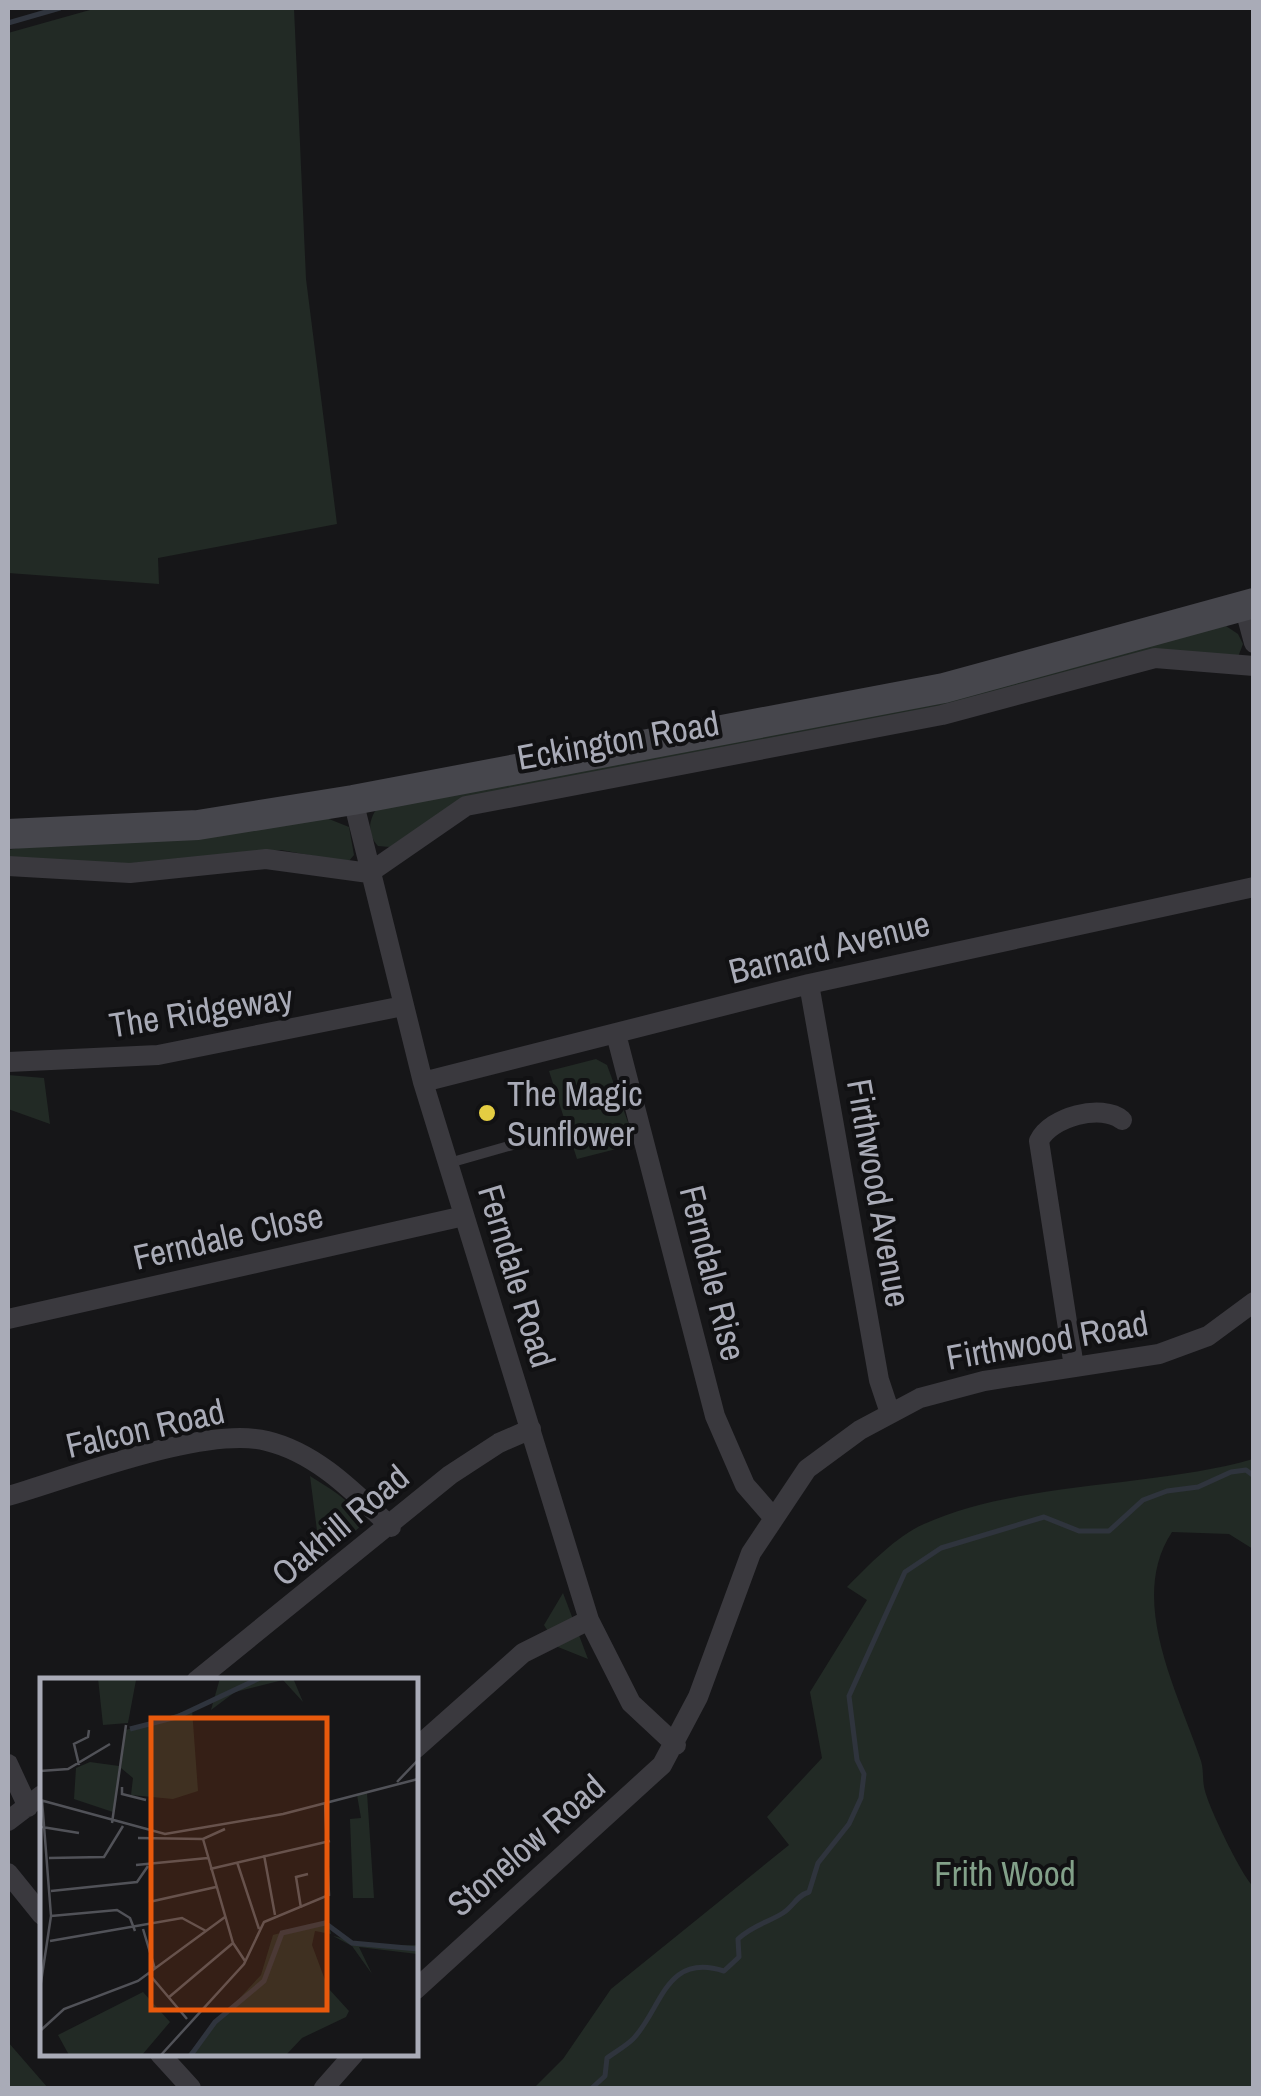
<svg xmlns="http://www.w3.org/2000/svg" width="1261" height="2096" viewBox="0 0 1261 2096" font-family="'Archivo Narrow',sans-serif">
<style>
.green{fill:#222a25}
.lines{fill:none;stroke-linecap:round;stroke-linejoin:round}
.stream{stroke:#2f343d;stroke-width:5}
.service{stroke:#3a393e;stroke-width:10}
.minor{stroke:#3a393e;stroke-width:20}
.secondary{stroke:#46464c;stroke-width:30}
.poi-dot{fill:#e4cd42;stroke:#111113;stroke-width:4}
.labels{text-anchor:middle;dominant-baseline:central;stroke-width:8;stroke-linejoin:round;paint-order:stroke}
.street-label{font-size:35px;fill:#a9abb7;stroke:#111113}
.poi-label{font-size:35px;fill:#a9abb7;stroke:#111113;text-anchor:start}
.park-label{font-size:35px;fill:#82a089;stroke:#111113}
.inset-river{fill:none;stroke:#2f343d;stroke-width:5}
.inset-road{fill:none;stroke:#515258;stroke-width:2.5}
.view{fill:#e8590c;fill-opacity:0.15;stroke:#e8590c;stroke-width:5}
.inset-edge{fill:none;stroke:#a9abb7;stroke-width:5}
</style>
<rect width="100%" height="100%" fill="#161618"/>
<path class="green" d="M 97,8 L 294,8 L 306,279 L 337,524 L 158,558 L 159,584 L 8,573 L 8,33 Z
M 1226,626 L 1238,634 L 1243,644 L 1238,657 L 1166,651 L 923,714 L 467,799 L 390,847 L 378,846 C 367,834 368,820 378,807 Z
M 324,817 L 349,827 L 354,855 L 348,862 L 281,850 L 151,864 L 8,859 L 8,850 L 29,846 Z
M 596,1059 L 607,1065 L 636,1144 L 577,1159 L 549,1071 Z
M 8,1075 L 44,1078 L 50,1124 L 8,1109 Z
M 1253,1459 L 1253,1549 L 1229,1534 L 1172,1532 C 1127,1600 1178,1692 1201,1761 C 1204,1770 1202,1781 1205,1791 C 1210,1810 1242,1876 1253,1886 L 1253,2088 L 534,2088 L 563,2059 L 611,1989 L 789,1845 L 767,1817 L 822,1758 L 810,1692 L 867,1600 L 847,1587 C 869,1565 895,1537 924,1524 C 1019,1481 1153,1488 1253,1459 Z
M 310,1476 C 328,1488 357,1502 362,1525 L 321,1562 Z
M 563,1593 L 588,1659 L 558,1647 L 544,1625 Z
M 8,2042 L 48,2088 L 8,2088 Z"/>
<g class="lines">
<path class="stream" d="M 8,23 L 60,8
M 592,2088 L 605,2076 L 607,2058 C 615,2052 626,2046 633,2039 C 662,2009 665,1952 724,1971 L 739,1957 L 738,1939 C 753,1925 767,1923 783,1913 C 794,1906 796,1896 809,1892 L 818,1863 L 849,1824 L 861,1798 L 864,1774 L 857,1760 L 849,1696 L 905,1572 L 941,1548 L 1044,1517 L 1079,1531 L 1109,1531 L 1143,1500 L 1167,1491 L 1198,1487 L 1231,1472 L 1246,1470 L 1254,1476"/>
<path class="service" d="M 449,1163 L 551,1134"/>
<path class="minor" d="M 1244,606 L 1254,643
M 353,800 L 423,1082 L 589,1620 L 631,1703 L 676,1745
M 8,866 L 130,873 L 266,859 L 369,873 L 466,806 L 942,715 L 1155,658 L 1254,666
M 809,984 L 879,1380 L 890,1413
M 616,1034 L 715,1416 L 745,1485 L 772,1516
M 8,1062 L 158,1055 L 403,1006
M 423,1082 L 809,984 L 1254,887
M 8,1319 L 464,1216
M 1074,1367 L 1039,1141 C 1050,1117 1102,1103 1122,1120
M 8,1496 C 71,1478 205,1425 267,1441 C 317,1453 355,1493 391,1527
M 196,1681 L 450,1475 L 499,1443 L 531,1429
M 415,1749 L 523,1653 L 589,1620
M 8,1764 L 28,1807
M 8,1821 L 42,1795
M 8,1873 L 42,1915
M 415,1990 L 662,1765 L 698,1697 L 751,1553 L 807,1469 L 860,1430 L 920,1398 L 984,1381 L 1159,1354 L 1208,1336 L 1254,1302
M 160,2054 L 191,2088
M 324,2088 L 354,2054"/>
<path class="secondary" d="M 8,834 L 198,825 L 353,800 L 944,688 L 1254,603"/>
</g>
<circle class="poi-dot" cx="487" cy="1113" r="10"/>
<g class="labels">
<g class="street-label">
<text transform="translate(618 740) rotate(-10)">Eckington Road</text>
<text transform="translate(829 947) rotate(-14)">Barnard Avenue</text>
<text transform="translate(201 1011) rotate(-9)">The Ridgeway</text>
<text transform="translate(879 1193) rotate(80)">Firthwood Avenue</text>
<text transform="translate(228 1236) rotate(-13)">Ferndale Close</text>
<text transform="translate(713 1273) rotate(76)">Ferndale Rise</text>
<text transform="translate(517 1276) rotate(73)">Ferndale Road</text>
<text transform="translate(1047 1340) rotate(-10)">Firthwood Road</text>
<text transform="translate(145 1428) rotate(-13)">Falcon Road</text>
<text transform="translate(340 1525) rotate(-40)">Oakhill Road</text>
<text transform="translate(526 1845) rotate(-41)">Stonelow Road</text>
</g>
<g class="poi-label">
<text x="507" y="1093">The Magic<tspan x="507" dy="40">Sunflower</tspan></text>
</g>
<g class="park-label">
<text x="1005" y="1873">Frith Wood</text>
</g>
</g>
<g transform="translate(40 1678)">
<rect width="378" height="378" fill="#161618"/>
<path d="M 58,0 L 96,2 L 88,45 L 63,47 ZM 180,0 L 253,0 L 263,24 L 243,2 L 195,14 L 171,32 ZM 152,31 L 158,113 L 133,121 L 91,117 L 93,100 L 81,90 L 86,52 ZM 50,84 L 79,88 L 73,134 L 34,121 L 36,90 ZM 327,115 L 334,220 L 313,220 L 310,141 L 321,140 L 317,117 ZM 288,242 L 291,256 L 275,253 L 272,267 L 288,310 L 309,333 L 306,339 L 262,360 L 246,377 L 147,377 L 221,297 L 233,257 ZM 293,258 L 334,268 L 377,267 L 377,276 L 319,269 L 332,296 L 312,268 ZM 103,314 L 130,344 L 102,377 L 29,377 L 18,357 Z" fill="#222a25"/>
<path class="inset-river" d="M 90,51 L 137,39 L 220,0M 151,377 L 175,344 L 224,303 L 242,255 L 285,245 L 312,265 L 378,271"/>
<path class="inset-road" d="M 39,87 L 34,66 L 48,59 L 49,52M 0,93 L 28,91 L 70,66M 357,104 L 378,82M 82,109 L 82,116 L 106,122M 0,122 L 125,156 L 243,136 L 378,101M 72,145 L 86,47M 2,149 L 39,155M 98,160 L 163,161 L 185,151M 163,161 L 193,265 L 205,283M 224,177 L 235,237M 9,180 L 64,179 L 83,148M 197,184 L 219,251M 96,187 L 168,180M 170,191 L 290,163M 11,213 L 97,204 L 108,188M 109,224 L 176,209M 261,230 L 256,199 L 268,196M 11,238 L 77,232 L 90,240 L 95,253M 103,251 L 115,291M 10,263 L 142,240 L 166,253M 109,296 L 147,341M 0,311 L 11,238 L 2,122M 128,320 L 193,265M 0,353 L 24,331 L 98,303 L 185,239M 121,377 L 204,286 L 224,244 L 289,217 L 285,124"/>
<path class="view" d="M 111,40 L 287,40 L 287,332 L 111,332 Z"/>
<rect width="378" height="378" class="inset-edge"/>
</g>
<rect width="1261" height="2096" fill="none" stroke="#a9abb7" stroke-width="20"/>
</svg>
